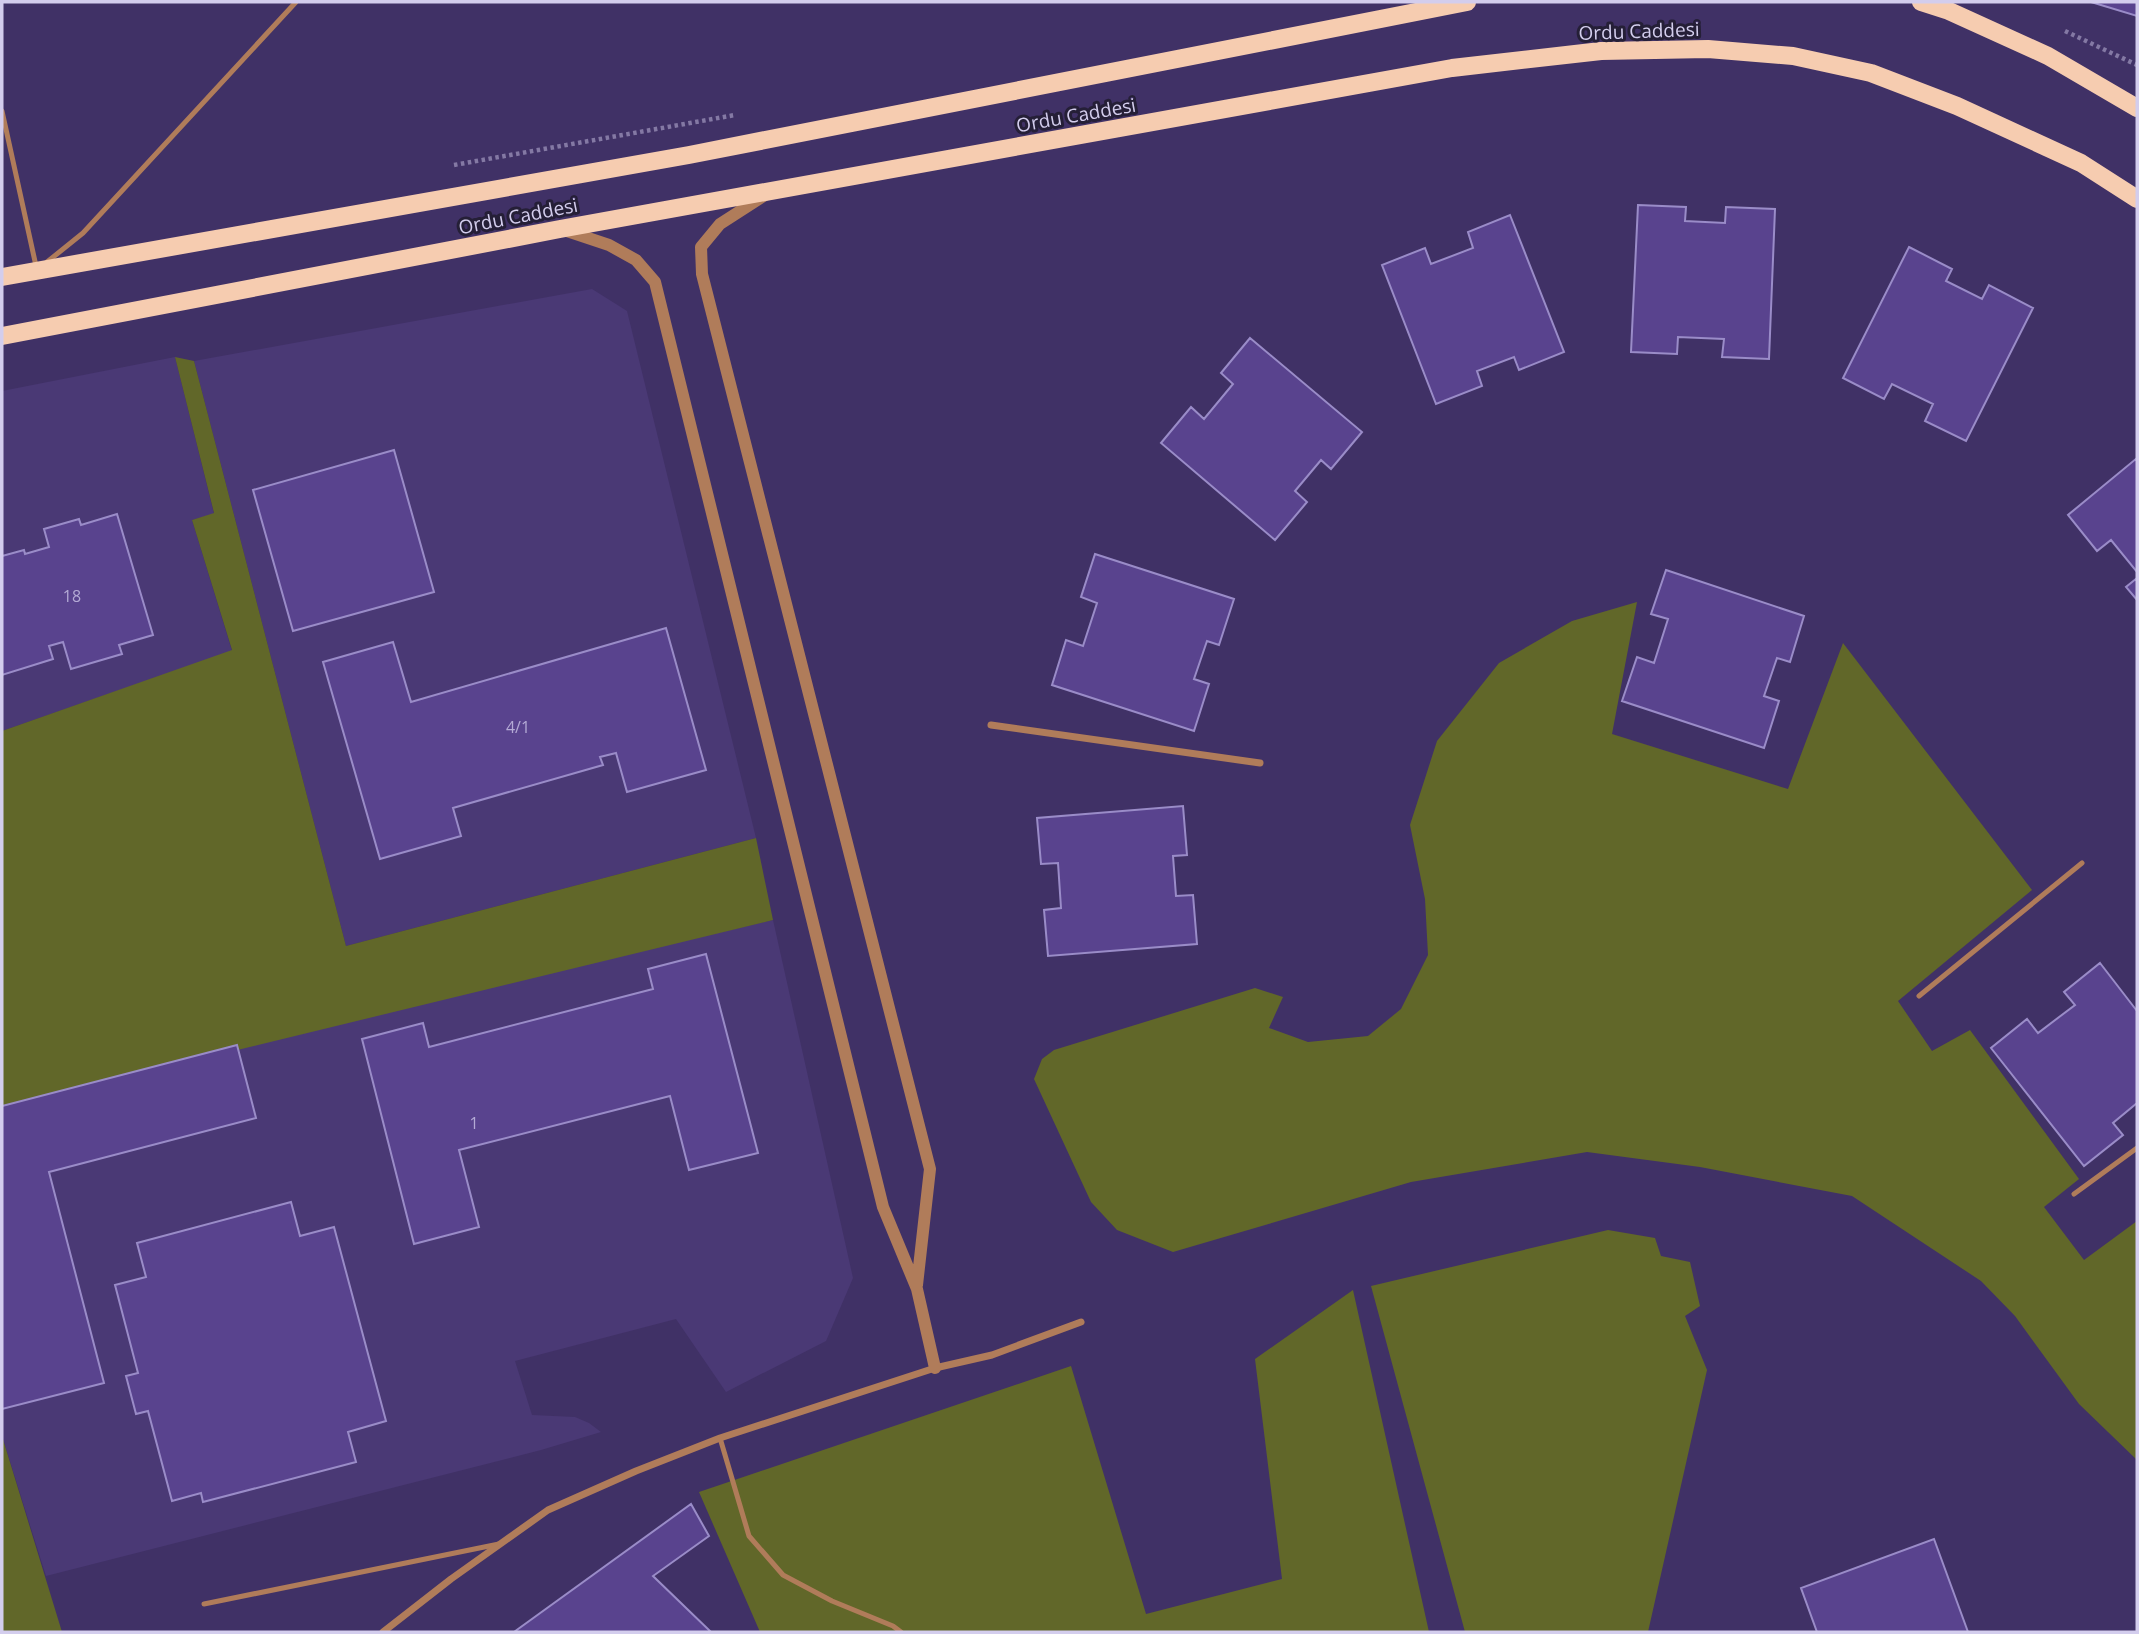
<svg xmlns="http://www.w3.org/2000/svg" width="2139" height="1634" viewBox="0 0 2139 1634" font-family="'Open Sans',sans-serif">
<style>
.built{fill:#4a3975}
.green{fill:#616729}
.building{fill:#59438e;stroke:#9a8cc8;stroke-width:2}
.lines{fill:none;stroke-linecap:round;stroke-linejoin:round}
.path{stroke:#8479a4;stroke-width:4.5;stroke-dasharray:3.5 3.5;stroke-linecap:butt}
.service{stroke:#b07c5a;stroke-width:5}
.minor{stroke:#b07c5a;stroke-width:7}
.tertiary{stroke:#b07c5a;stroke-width:12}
.primary{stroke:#f6ccb0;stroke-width:18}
.labels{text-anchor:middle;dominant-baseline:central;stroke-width:6;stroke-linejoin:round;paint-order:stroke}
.number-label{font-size:16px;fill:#b4aad5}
.street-label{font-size:19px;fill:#d3cded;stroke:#251f37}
</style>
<rect width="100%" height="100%" fill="#403166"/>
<path class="built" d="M 592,289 L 627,311 L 756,838 L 346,946 L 194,361 Z
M 175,357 L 214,514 L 192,520 L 232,651 L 2,731 L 2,391 Z
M 773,920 L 853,1278 L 826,1341 L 726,1392 L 676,1319 L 515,1361 L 532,1415 L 575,1417 L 589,1423 L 601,1432 L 541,1450 L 46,1576 L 2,1436 L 2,1106 L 345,1020 Z"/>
<path class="green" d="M 175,357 L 194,361 L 346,946 L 756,838 L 773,920 L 2,1107 L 2,731 L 232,650 L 192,520 L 214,513 Z
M 1637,602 L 1612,734 L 1788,789 L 1843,643 L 2032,890 L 1898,1001 L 1932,1051 L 1970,1030 L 2079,1179 L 2044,1207 L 2084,1260 L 2137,1221 L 2137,1460 L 2079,1404 L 2015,1316 L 1981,1281 L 1852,1196 L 1700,1167 L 1587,1152 L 1411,1182 L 1173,1252 L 1117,1230 L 1091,1202 L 1034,1079 L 1042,1059 L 1054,1050 L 1255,988 L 1283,997 L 1269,1028 L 1308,1042 L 1368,1036 L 1401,1009 L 1428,955 L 1425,899 L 1410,825 L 1437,741 L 1499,663 L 1572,621 Z
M 1608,1230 L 1655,1238 L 1661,1256 L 1690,1262 L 1700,1306 L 1685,1316 L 1707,1370 L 1648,1632 L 1465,1632 L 1371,1286 Z
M 1353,1290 L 1429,1632 L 760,1632 L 699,1492 L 1071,1366 L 1146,1614 L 1282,1579 L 1255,1359 Z
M 2,1436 L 62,1632 L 2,1632 Z"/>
<path class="building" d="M 2091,2 L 2137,2 L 2137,16 Z
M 1638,205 L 1686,207 L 1685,221 L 1725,223 L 1726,207 L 1775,209 L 1769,359 L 1722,357 L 1724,339 L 1678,337 L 1677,354 L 1631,352 Z
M 1510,215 L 1564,352 L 1519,370 L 1514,357 L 1477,371 L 1482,386 L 1436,404 L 1382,265 L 1425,248 L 1431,264 L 1473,248 L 1468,232 Z
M 1909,247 L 1952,269 L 1946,281 L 1982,299 L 1989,285 L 2033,308 L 1966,441 L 1925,421 L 1933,404 L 1892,384 L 1884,399 L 1843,378 Z
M 1250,338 L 1362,432 L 1331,469 L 1321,460 L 1295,491 L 1307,502 L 1275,540 L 1161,443 L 1191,407 L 1204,419 L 1233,384 L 1221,373 Z
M 394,450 L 434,592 L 293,631 L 253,490 Z
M 2137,458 L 2137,572 L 2111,540 L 2097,551 L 2068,515 Z
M 117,514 L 153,635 L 119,645 L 122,654 L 71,669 L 63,642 L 49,646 L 53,659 L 2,675 L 2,556 L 24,550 L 25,554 L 49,547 L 44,529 L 79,519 L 81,525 Z
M 1095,554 L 1234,599 L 1219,645 L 1207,641 L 1194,679 L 1209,684 L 1194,731 L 1052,685 L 1066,640 L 1083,646 L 1097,603 L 1081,597 Z
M 1666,570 L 1804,616 L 1790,662 L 1777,658 L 1764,696 L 1779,701 L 1764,748 L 1622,701 L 1637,657 L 1654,663 L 1668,619 L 1651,614 Z
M 2137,578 L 2137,600 L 2126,587 Z
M 666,628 L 706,770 L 627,792 L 616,753 L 600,757 L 603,765 L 453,808 L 461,836 L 380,859 L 323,662 L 393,642 L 411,702 Z
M 1183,806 L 1187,855 L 1173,856 L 1176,896 L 1193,895 L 1197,944 L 1048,956 L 1044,910 L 1061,908 L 1058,863 L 1041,864 L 1037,818 Z
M 706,954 L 758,1153 L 689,1170 L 670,1096 L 459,1150 L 479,1227 L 414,1244 L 362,1039 L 423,1023 L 429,1047 L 653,989 L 648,969 Z
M 2100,963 L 2137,1011 L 2137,1103 L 2113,1123 L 2123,1135 L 2084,1166 L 1991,1048 L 2027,1019 L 2038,1033 L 2075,1005 L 2064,992 Z
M 237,1045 L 256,1118 L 49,1172 L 104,1383 L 2,1409 L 2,1106 Z
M 291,1202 L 300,1236 L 334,1227 L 386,1421 L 348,1432 L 356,1462 L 203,1502 L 201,1493 L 172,1501 L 148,1411 L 136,1414 L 126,1376 L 138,1373 L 115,1285 L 146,1277 L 137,1243 Z
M 691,1504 L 709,1536 L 653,1576 L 711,1632 L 514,1632 Z
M 1934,1539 L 1968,1632 L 1817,1632 L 1801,1588 Z"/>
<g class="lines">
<path class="path" d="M 2065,31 L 2137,65
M 454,165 L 735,115"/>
<path class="service" d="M 2,111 L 36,266
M 47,262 L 83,233 L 296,2
M 1919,996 L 2082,863
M 2074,1194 L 2137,1148
M 720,1438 L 749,1536 L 783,1575 L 832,1601 L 893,1626 L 901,1632
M 204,1604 L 499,1544"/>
<path class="minor" d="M 991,725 L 1260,763
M 383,1632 L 451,1579 L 548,1510 L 636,1471 L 720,1438 L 935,1368 L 992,1355 L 1081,1322"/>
<path class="tertiary" d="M 765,195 L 720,224 L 701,247 L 702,274 L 930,1169 L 917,1285
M 564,230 L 609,245 L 636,260 L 655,282 L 883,1207 L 917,1289 L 935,1368"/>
<path class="primary" d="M 1921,2 L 1949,11 L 2048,56 L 2137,108
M 2,277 L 689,155 L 1467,2
M 2,336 L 560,229 L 1452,68 L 1601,51 L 1708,49 L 1793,56 L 1871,73 L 1957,106 L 2081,163 L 2137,199"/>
</g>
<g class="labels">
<g class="number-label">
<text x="72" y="596">18</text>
<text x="518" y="727">4/1</text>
<text x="474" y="1123">1</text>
</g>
<g class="street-label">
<text transform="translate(1639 31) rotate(-2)">Ordu Caddesi</text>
<text transform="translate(1076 115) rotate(-10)">Ordu Caddesi</text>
<text transform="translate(518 216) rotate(-11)">Ordu Caddesi</text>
</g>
</g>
<rect width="2139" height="1634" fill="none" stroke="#d3cded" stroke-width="7"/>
</svg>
